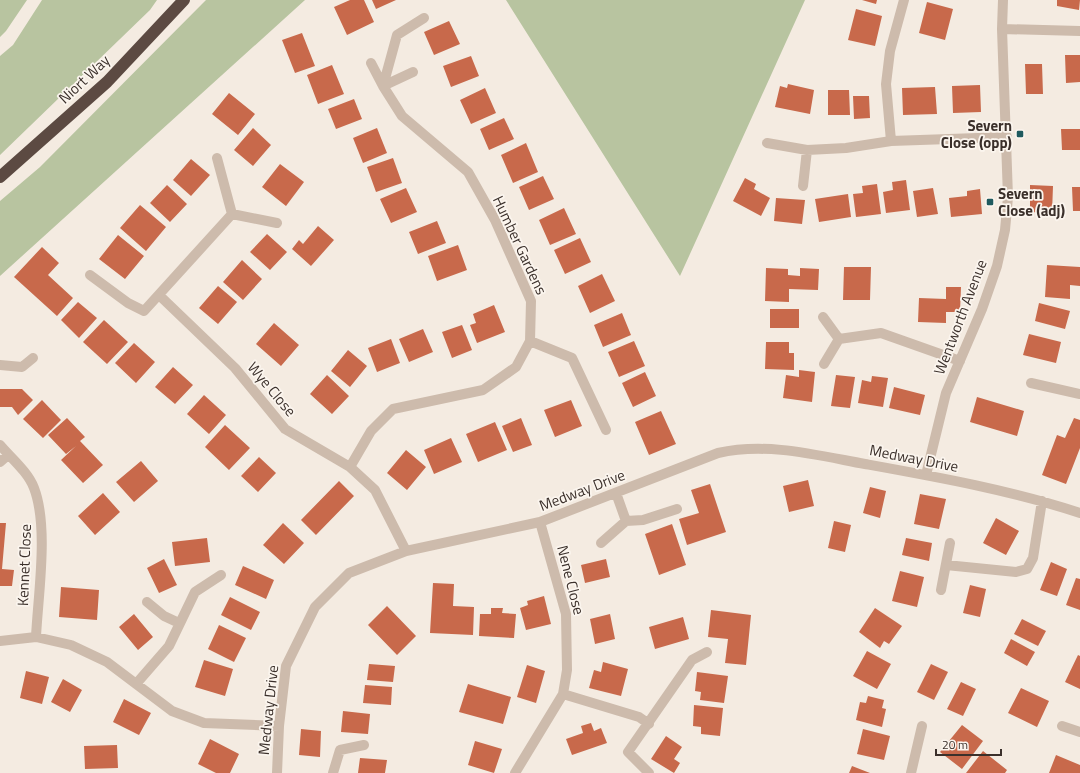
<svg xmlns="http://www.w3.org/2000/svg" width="1080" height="773" viewBox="0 0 1080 773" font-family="'Titillium Web',sans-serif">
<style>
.green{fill:#b8c4a0}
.building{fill:#c8694b}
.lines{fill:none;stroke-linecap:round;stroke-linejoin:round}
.minor{stroke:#cdbbac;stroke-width:10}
.highway{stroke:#5c4a42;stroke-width:12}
.poi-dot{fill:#1f5a5e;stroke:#fbf5ee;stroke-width:1.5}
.labels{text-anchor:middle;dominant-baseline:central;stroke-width:3.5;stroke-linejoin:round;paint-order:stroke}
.street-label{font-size:15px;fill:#3b302b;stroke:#fbf5ee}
.poi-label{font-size:15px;font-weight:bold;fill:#3b302b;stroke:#fbf5ee;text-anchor:end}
</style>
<rect width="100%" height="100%" fill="#f4ebe1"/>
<path class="green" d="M 0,0 L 27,0 L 6,31 L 0,37 Z
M 42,0 L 157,0 L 150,10 L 0,155 L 0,56 L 13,45 Z
M 206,0 L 305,0 L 0,276 L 0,201 L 40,167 Z
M 506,0 L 805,0 L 680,276 Z"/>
<path class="building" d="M 350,0 L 364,0 L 374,22 L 347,35 L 334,7 Z
M 372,0 L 396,0 L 376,9 Z
M 862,0 L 877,0 L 876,4 Z
M 1057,0 L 1080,0 L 1079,10 L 1057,6 Z
M 927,2 L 953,9 L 945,40 L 919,33 Z
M 856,9 L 882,16 L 875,46 L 848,40 Z
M 449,21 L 460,44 L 434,55 L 424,32 Z
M 302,33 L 315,66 L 295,73 L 282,40 Z
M 1065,55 L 1080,55 L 1080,82 L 1066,83 Z
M 471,56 L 479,76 L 451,87 L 443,66 Z
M 1025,64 L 1042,64 L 1043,94 L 1026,94 Z
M 332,65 L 344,94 L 318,104 L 307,75 Z
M 788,84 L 814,90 L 810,114 L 775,107 L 780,86 L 787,88 Z
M 980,85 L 981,112 L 953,113 L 952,86 Z
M 935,87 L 937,114 L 903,115 L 902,88 Z
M 485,88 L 496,113 L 471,124 L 460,100 Z
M 828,90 L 849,90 L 850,115 L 828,115 Z
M 229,93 L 255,114 L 238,135 L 212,114 Z
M 853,96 L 869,96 L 870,118 L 854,119 Z
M 354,99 L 362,119 L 336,129 L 328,109 Z
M 504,118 L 514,139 L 489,150 L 480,129 Z
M 253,128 L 271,145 L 253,166 L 234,150 Z
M 377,128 L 387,153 L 363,163 L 353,138 Z
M 1061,129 L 1080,129 L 1080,150 L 1062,150 Z
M 526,143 L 538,172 L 513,183 L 501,155 Z
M 393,158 L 402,183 L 376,192 L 367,167 Z
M 191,159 L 210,175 L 191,196 L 173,180 Z
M 280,164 L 304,182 L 286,206 L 262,187 Z
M 543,176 L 554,199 L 529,210 L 519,187 Z
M 745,178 L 756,184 L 754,189 L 770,198 L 761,216 L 733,201 Z
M 906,180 L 910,210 L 886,213 L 883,192 L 893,190 L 892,182 Z
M 877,184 L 881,214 L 856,217 L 853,194 L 863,193 L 862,186 Z
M 167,185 L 187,204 L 170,222 L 150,203 Z
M 1030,185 L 1053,186 L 1052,213 L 1030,212 Z
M 1072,187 L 1080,187 L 1080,211 L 1073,211 Z
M 406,188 L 417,212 L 391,223 L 380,199 Z
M 933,188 L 938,214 L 917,217 L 913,191 Z
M 980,189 L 982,214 L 951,217 L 949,198 L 967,196 L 967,191 Z
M 848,194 L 851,217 L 819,222 L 815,199 Z
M 776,198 L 805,200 L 802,224 L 774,221 Z
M 140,205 L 166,227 L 146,251 L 120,228 Z
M 564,208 L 576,234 L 550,245 L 539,220 Z
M 437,221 L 446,243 L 418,254 L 409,232 Z
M 318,226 L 334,240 L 311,266 L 292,249 L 299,240 L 303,244 Z
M 267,234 L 287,252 L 270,270 L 250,252 Z
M 118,235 L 144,256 L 125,279 L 99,259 Z
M 580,238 L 591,262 L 565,274 L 554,250 Z
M 458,245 L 467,270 L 437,281 L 428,256 Z
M 42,247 L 59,263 L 48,275 L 73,298 L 57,316 L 14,277 Z
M 242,260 L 262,279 L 243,300 L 223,282 Z
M 1047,265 L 1080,267 L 1080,286 L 1070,285 L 1070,299 L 1045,297 Z
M 844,267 L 871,267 L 870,300 L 843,300 Z
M 766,268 L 788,269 L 788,275 L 800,276 L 800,268 L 819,269 L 818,290 L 789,289 L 789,302 L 765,301 Z
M 602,274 L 615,301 L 590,313 L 578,286 Z
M 218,286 L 237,302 L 218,324 L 199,308 Z
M 946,287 L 961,287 L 960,312 L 946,312 L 946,323 L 918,322 L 919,298 L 946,299 Z
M 78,302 L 97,318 L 79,338 L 61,320 Z
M 1039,303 L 1070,311 L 1065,329 L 1035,321 Z
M 494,305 L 505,332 L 477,343 L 470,325 L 476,323 L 473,314 Z
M 770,309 L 799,309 L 799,328 L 770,328 Z
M 622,313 L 631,335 L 603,347 L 594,325 Z
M 104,320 L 128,342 L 107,364 L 83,342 Z
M 274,323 L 299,345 L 281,366 L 256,344 Z
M 462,325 L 472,350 L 452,358 L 442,332 Z
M 423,329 L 433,352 L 409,362 L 399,339 Z
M 1029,334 L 1061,342 L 1056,363 L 1023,355 Z
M 391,339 L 400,363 L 377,372 L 368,348 Z
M 634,341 L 645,366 L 619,377 L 608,352 Z
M 766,342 L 789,342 L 789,353 L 794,353 L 794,370 L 765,369 Z
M 134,343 L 155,362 L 136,383 L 115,363 Z
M 348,350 L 367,366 L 350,387 L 331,371 Z
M 173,367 L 193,385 L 175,404 L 155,387 Z
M 799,370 L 815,372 L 812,402 L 783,398 L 786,375 L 799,377 Z
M 645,372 L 656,396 L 633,407 L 622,383 Z
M 327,375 L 349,396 L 332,414 L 310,394 Z
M 836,375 L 855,377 L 850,408 L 831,406 Z
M 872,376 L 888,378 L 883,407 L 858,403 L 862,380 L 871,382 Z
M 894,387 L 925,395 L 920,415 L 889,408 Z
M 0,389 L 22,389 L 33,400 L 18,415 L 12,407 L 0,407 Z
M 204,395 L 226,415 L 209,434 L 187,414 Z
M 977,397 L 1024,411 L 1017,436 L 970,422 Z
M 42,400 L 61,420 L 43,438 L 23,419 Z
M 571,400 L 582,426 L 555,437 L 544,410 Z
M 661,411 L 676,444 L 649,455 L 635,422 Z
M 67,418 L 85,437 L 80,441 L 103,465 L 83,483 L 61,460 L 76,446 L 66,454 L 48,435 Z
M 521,418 L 532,445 L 513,452 L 502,426 Z
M 1074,418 L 1080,420 L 1080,448 L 1066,484 L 1042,475 L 1057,435 L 1065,438 Z
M 495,422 L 507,450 L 478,462 L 466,434 Z
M 225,425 L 250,448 L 229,470 L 205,447 Z
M 451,438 L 462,462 L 434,474 L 424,450 Z
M 406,450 L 426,467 L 407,490 L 387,473 Z
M 259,457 L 276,473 L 258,492 L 241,476 Z
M 141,461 L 158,481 L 134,502 L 116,482 Z
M 808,480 L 814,506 L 789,512 L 783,486 Z
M 339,481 L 354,496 L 316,535 L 301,520 Z
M 710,484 L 726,532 L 687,545 L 679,519 L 699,513 L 691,490 Z
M 870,487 L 886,491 L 880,518 L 863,513 Z
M 103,493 L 120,512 L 95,535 L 78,516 Z
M 920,494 L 946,499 L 939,529 L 914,524 Z
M 996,518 L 1019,531 L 1006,555 L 983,543 Z
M 834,521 L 851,525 L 845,552 L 828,548 Z
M 0,523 L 6,523 L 2,569 L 14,570 L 12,586 L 0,586 Z
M 283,523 L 304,543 L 284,564 L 263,545 Z
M 672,524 L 686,565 L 659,575 L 645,534 Z
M 207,538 L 210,562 L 175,566 L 172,542 Z
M 906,538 L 932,543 L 929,561 L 902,555 Z
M 164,559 L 177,585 L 159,593 L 147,568 Z
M 606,559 L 610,577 L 585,583 L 581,565 Z
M 1051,562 L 1067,569 L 1057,596 L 1040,590 Z
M 243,566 L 274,580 L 266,599 L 235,585 Z
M 900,571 L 924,577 L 917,607 L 892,601 Z
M 1076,578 L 1080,579 L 1080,610 L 1066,605 Z
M 433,583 L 454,584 L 453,606 L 474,607 L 473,635 L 430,633 Z
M 970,585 L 986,589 L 980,617 L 963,613 Z
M 61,587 L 99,590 L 97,620 L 59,617 Z
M 544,596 L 551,624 L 526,630 L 520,608 L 528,605 L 527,601 Z
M 230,597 L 260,612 L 251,630 L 221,615 Z
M 387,606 L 416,636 L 397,655 L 368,625 Z
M 491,608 L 503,608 L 502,613 L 516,614 L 514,638 L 479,636 L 480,614 L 491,614 Z
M 875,608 L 902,626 L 889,644 L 884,641 L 880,648 L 859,632 Z
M 711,610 L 751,615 L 746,665 L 725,663 L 728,639 L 708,637 Z
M 134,614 L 153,637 L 138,650 L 119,627 Z
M 610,614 L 615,639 L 595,644 L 590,619 Z
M 683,617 L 689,639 L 655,649 L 649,627 Z
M 1022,619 L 1046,631 L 1038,646 L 1014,634 Z
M 219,625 L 246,638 L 234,662 L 208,649 Z
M 1011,639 L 1035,652 L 1027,666 L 1004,653 Z
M 867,651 L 891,664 L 877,689 L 853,676 Z
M 1078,655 L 1080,656 L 1080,689 L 1065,682 Z
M 204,660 L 233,669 L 225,696 L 195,687 Z
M 603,662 L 628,669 L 621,696 L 589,688 L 594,670 L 601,672 Z
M 369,664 L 395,666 L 393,682 L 367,680 Z
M 931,664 L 948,672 L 934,700 L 917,692 Z
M 527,665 L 545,671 L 536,703 L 517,697 Z
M 26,671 L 49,677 L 42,704 L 20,698 Z
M 697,672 L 728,676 L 724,703 L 700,700 L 701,692 L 695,691 Z
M 63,679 L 82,690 L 70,712 L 51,702 Z
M 961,682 L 976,689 L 963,716 L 947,709 Z
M 468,684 L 511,697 L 503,724 L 459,712 Z
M 365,685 L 392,687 L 391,705 L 363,703 Z
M 1021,688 L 1049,701 L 1037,727 L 1008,713 Z
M 868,696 L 884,700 L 882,708 L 886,709 L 882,727 L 856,720 L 860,702 L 866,703 Z
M 124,699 L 151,713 L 139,735 L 113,722 Z
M 694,705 L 723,708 L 720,736 L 701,734 L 701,727 L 693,726 Z
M 343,711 L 370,714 L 368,734 L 341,732 Z
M 591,723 L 594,731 L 601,728 L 607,743 L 572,755 L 566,739 L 583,733 L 581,726 Z
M 962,725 L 983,741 L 962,769 L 940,752 Z
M 301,729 L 321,731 L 320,757 L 299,755 Z
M 863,729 L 890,736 L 884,760 L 857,754 Z
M 666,736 L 682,747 L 674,759 L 680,763 L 674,773 L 651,759 Z
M 210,739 L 239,754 L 230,773 L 216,773 L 198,764 Z
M 475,741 L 502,749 L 494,773 L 468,765 Z
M 117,745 L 118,768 L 85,769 L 84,746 Z
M 983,751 L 1007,770 L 1005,773 L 966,773 Z
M 1056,755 L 1080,765 L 1080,773 L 1049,773 Z
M 360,758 L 387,760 L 385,773 L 358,773 Z
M 852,766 L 870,773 L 849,773 Z"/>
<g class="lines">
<path class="minor" d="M 1002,29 L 1080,31
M 383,86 L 397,35 L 424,18
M 383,86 L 413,72
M 891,141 L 886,84 L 890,51 L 904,0
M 767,143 L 807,150 L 846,148 L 891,141 L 1007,137
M 217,158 L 232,214 L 277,223
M 803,186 L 807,150
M 90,275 L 128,303 L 144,311 L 232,214
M 160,296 L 235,368 L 285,429 L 350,467 L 375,490 L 406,551
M 823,317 L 839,339
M 530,341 L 572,358 L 606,430
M 824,364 L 839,339 L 881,333 L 960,361
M 0,365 L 22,367 L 33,358
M 1031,383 L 1080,394
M 0,445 C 11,458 28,472 34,488 C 49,527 38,595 36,637
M 0,462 L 8,455
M 350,467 L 371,431 L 393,409 L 483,390 L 516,367 L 530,341 L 531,301 L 495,220 L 468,172 L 402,116 L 383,86 L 371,63
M 926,475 L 946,393 L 982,309 L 997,266 L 1005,230 L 1008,197 L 1002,29 L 1003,0
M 616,493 L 626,521
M 601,543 L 626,521 L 643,520 L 677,509
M 946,565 L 1016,572 L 1027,569 L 1033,558 L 1042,501
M 941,590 L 950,543
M 147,602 L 164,616 L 179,623
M 0,641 L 36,637 L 71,645 L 107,662 L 172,711 L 204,723 L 279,726
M 136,684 L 169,646 L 195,592 L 221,575
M 563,694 L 639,717 L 649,724
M 1062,726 L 1080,732
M 277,773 L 279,726 L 286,666 L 315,607 L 349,573 L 406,551 L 540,522 L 718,453 C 767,442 816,455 865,464 C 937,477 1010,490 1080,513
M 333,773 L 340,750 L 364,745
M 515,773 L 563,694 L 567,670 L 566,614 L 540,522
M 649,773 L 628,752 L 692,660 L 707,652
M 911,773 L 922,726"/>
<path class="highway" d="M 0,177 L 107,82 L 184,0"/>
</g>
<g class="poi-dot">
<rect x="1016" y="130" width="8" height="8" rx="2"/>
<rect x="986" y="198" width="8" height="8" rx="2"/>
</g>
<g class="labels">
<g class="street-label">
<text transform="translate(84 79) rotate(-43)">Niort Way</text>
<text transform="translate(520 245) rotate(65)">Humber Gardens</text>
<text transform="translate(960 317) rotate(-69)">Wentworth Avenue</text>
<text transform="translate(272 389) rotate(50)">Wye Close</text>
<text transform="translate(914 458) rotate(11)">Medway Drive</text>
<text transform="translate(582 490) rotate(-21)">Medway Drive</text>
<text transform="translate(24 565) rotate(-88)">Kennet Close</text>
<text transform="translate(571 580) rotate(76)">Nene Close</text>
<text transform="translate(268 710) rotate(-84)">Medway Drive</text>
</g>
<g class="poi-label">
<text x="1012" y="125">Severn<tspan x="1012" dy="17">Close (opp)</tspan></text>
<text x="998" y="193" text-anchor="start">Severn<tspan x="998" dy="17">Close (adj)</tspan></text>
</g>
</g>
<path d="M936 749v6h65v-6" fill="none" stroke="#3b302b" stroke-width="2"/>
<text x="942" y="749" font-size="12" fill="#3b302b" stroke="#fbf5ee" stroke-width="3" paint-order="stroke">20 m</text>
</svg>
